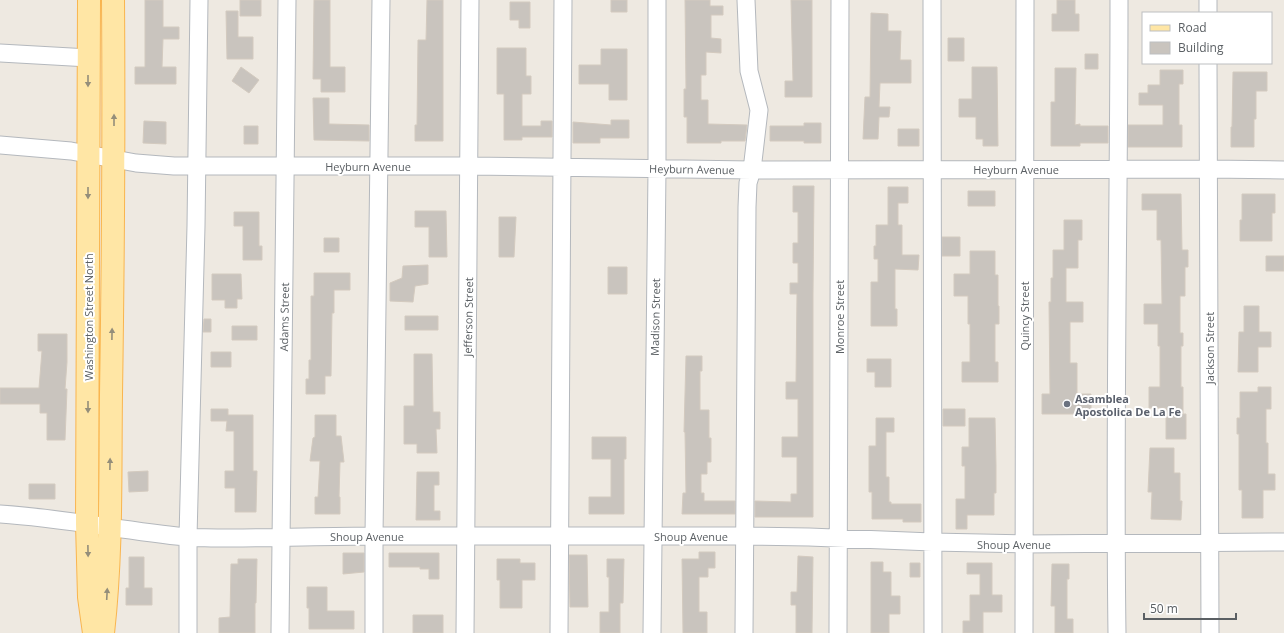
<svg xmlns="http://www.w3.org/2000/svg" width="1284" height="633" viewBox="0 0 1284 633" font-family="'Open Sans',sans-serif">
<style>
.building{fill:#c9c4be;stroke:#d3cabf}
.lines{fill:none;stroke-linecap:round;stroke-linejoin:round}
.minor-casing{stroke:#b4b8bd;stroke-width:19}
.major-casing{stroke:#f9b54f;stroke-width:24}
.minor{stroke:#fff;stroke-width:17}
.major{stroke:#ffe6a5;stroke-width:22}
.oneway{fill:#948e7a}
.worship-dot{fill:#6b7280;stroke:#fff;stroke-width:1.5}
.labels{text-anchor:middle;dominant-baseline:central;stroke-width:4;stroke-linejoin:round;paint-order:stroke}
.street-label{font-size:11px;fill:#5a5f63;stroke:#fff}
.worship-label{font-size:11px;font-weight:bold;fill:#5b616d;stroke:#fff;text-anchor:start}
</style>
<rect width="100%" height="100%" fill="#eee9e1"/>
<path class="building" d="M 145,0 L 163,0 L 163,27 L 179,27 L 179,39 L 163,39 L 162,67 L 176,67 L 176,84 L 135,84 L 135,67 L 145,67 Z
M 240,0 L 261,0 L 261,16 L 240,16 Z
M 314,0 L 330,0 L 330,67 L 345,67 L 345,92 L 321,92 L 321,79 L 313,79 Z
M 427,0 L 443,0 L 443,141 L 415,141 L 415,125 L 417,125 L 418,40 L 426,40 Z
M 611,0 L 627,0 L 627,12 L 611,12 Z
M 685,0 L 710,0 L 710,6 L 723,6 L 723,15 L 711,15 L 711,38 L 721,39 L 721,53 L 706,52 L 706,75 L 701,75 L 701,100 L 708,100 L 708,124 L 747,125 L 745,141 L 721,141 L 721,143 L 687,143 L 687,117 L 684,117 L 684,89 L 686,89 Z
M 791,0 L 812,0 L 812,97 L 785,97 L 785,81 L 793,81 Z
M 1057,0 L 1075,0 L 1075,14 L 1079,14 L 1079,31 L 1052,31 L 1052,14 L 1057,14 Z
M 510,2 L 530,2 L 530,28 L 519,28 L 519,20 L 510,20 Z
M 226,11 L 238,11 L 238,37 L 253,37 L 253,59 L 227,59 Z
M 871,13 L 888,14 L 888,31 L 901,31 L 900,60 L 911,60 L 911,83 L 880,83 L 879,107 L 890,107 L 889,117 L 879,117 L 878,139 L 863,139 L 865,97 L 870,97 Z
M 948,38 L 964,38 L 964,61 L 948,61 Z
M 497,48 L 526,48 L 526,76 L 531,76 L 531,94 L 522,94 L 522,126 L 541,126 L 541,121 L 552,121 L 552,137 L 522,137 L 522,140 L 504,140 L 504,94 L 497,94 Z
M 601,49 L 627,49 L 627,100 L 609,100 L 609,84 L 579,84 L 579,65 L 601,65 Z
M 1085,54 L 1098,54 L 1098,69 L 1085,69 Z
M 241,67 L 259,80 L 249,93 L 232,81 Z
M 972,67 L 997,67 L 998,146 L 983,146 L 983,139 L 976,139 L 976,117 L 959,117 L 959,99 L 972,99 Z
M 1055,68 L 1076,68 L 1075,125 L 1080,124 L 1080,126 L 1108,126 L 1108,143 L 1080,143 L 1080,146 L 1051,146 L 1051,102 L 1055,102 Z
M 1160,70 L 1183,70 L 1183,84 L 1179,84 L 1179,125 L 1182,125 L 1182,147 L 1128,147 L 1128,125 L 1163,125 L 1163,105 L 1139,105 L 1139,93 L 1148,93 L 1148,85 L 1160,85 Z
M 1233,72 L 1267,72 L 1267,91 L 1256,91 L 1256,119 L 1254,119 L 1254,147 L 1231,147 L 1231,127 L 1232,127 Z
M 313,98 L 329,98 L 329,124 L 369,125 L 369,141 L 314,140 Z
M 611,120 L 629,120 L 629,138 L 600,138 L 600,143 L 573,143 L 573,122 L 611,125 Z
M 144,121 L 166,122 L 166,144 L 143,143 Z
M 804,123 L 821,123 L 821,143 L 804,143 L 804,141 L 770,141 L 770,126 L 804,126 Z
M 244,126 L 258,126 L 258,144 L 244,144 Z
M 898,129 L 919,129 L 919,146 L 898,146 Z
M 793,186 L 814,186 L 813,294 L 813,517 L 755,517 L 755,501 L 791,502 L 791,494 L 797,494 L 797,457 L 782,457 L 782,437 L 798,437 L 798,399 L 786,399 L 786,382 L 796,382 L 797,294 L 790,294 L 790,283 L 798,283 L 798,263 L 793,263 L 793,243 L 798,243 L 798,212 L 793,212 Z
M 888,187 L 908,187 L 908,203 L 898,203 L 898,225 L 902,225 L 902,255 L 919,255 L 918,270 L 895,269 L 895,309 L 897,309 L 897,326 L 871,326 L 871,282 L 878,282 L 878,259 L 874,259 L 874,246 L 876,246 L 876,225 L 888,225 Z
M 968,191 L 995,191 L 995,206 L 968,206 Z
M 1142,194 L 1181,194 L 1182,250 L 1188,250 L 1188,267 L 1185,267 L 1185,296 L 1180,296 L 1180,333 L 1183,333 L 1183,346 L 1181,346 L 1181,387 L 1183,387 L 1183,414 L 1186,414 L 1186,439 L 1166,439 L 1166,408 L 1149,408 L 1149,387 L 1160,387 L 1160,346 L 1158,346 L 1158,324 L 1144,324 L 1144,304 L 1162,304 L 1161,240 L 1157,240 L 1157,210 L 1142,210 Z
M 1242,194 L 1275,194 L 1275,213 L 1272,213 L 1272,241 L 1240,241 L 1240,220 L 1242,220 Z
M 415,211 L 446,211 L 447,257 L 429,257 L 429,227 L 415,227 Z
M 234,212 L 259,212 L 259,246 L 262,246 L 262,260 L 243,260 L 243,226 L 234,226 Z
M 499,217 L 516,217 L 514,257 L 499,257 Z
M 1064,220 L 1082,220 L 1082,240 L 1078,240 L 1078,268 L 1066,268 L 1066,302 L 1083,302 L 1083,322 L 1070,322 L 1070,363 L 1077,363 L 1077,394 L 1091,394 L 1091,414 L 1042,414 L 1042,394 L 1050,394 L 1049,302 L 1051,302 L 1051,278 L 1053,278 L 1053,250 L 1064,250 Z
M 942,237 L 960,237 L 960,256 L 942,256 Z
M 324,238 L 339,238 L 339,252 L 324,252 Z
M 970,251 L 995,251 L 995,275 L 998,275 L 998,306 L 999,306 L 999,324 L 995,324 L 995,362 L 998,362 L 998,382 L 962,382 L 962,362 L 970,362 L 970,324 L 968,324 L 968,296 L 954,296 L 954,274 L 970,274 Z
M 1266,256 L 1284,256 L 1284,271 L 1266,271 Z
M 428,265 L 428,284 L 415,286 L 413,302 L 390,301 L 390,283 L 402,278 L 403,266 Z
M 608,267 L 627,267 L 627,294 L 608,294 Z
M 314,273 L 350,273 L 350,290 L 334,290 L 334,313 L 332,313 L 331,376 L 325,376 L 325,394 L 306,394 L 306,379 L 309,379 L 309,360 L 311,360 L 311,296 L 314,296 Z
M 212,274 L 241,274 L 242,299 L 237,299 L 237,308 L 225,308 L 225,300 L 212,300 Z
M 1244,306 L 1259,306 L 1259,332 L 1271,332 L 1271,347 L 1258,347 L 1258,372 L 1238,372 L 1239,332 L 1244,332 Z
M 405,316 L 438,316 L 438,330 L 405,330 Z
M 204,319 L 211,319 L 211,332 L 203,332 Z
M 232,326 L 257,326 L 257,340 L 232,340 Z
M 38,334 L 67,334 L 67,362 L 65,389 L 67,389 L 65,440 L 47,440 L 47,413 L 40,413 L 40,404 L 0,404 L 0,388 L 39,388 L 42,351 L 38,351 Z
M 211,352 L 231,352 L 231,367 L 211,367 Z
M 414,354 L 432,354 L 433,412 L 440,412 L 440,429 L 436,429 L 437,453 L 417,453 L 417,444 L 404,444 L 404,406 L 414,406 Z
M 686,356 L 702,356 L 702,371 L 700,371 L 700,410 L 709,410 L 709,438 L 711,438 L 711,462 L 707,462 L 707,474 L 701,474 L 701,493 L 704,493 L 704,501 L 735,501 L 735,514 L 682,514 L 683,493 L 686,493 L 685,432 L 684,432 Z
M 867,359 L 891,359 L 891,387 L 875,387 L 875,372 L 867,372 Z
M 1258,387 L 1271,387 L 1271,409 L 1266,409 L 1266,443 L 1268,443 L 1268,474 L 1275,474 L 1275,490 L 1263,490 L 1263,518 L 1242,518 L 1242,490 L 1239,490 L 1239,434 L 1237,434 L 1237,418 L 1240,418 L 1240,392 L 1258,392 Z
M 211,409 L 228,409 L 228,415 L 253,415 L 253,471 L 257,471 L 256,512 L 235,512 L 235,488 L 225,488 L 225,471 L 234,471 L 234,431 L 226,431 L 227,421 L 211,421 Z
M 943,409 L 965,409 L 965,426 L 943,426 Z
M 315,415 L 336,415 L 336,436 L 341,436 L 344,462 L 340,462 L 339,497 L 340,497 L 340,514 L 315,514 L 315,497 L 318,497 L 320,461 L 310,461 L 313,438 L 315,437 Z
M 876,418 L 894,418 L 894,432 L 886,432 L 886,477 L 889,477 L 889,502 L 891,502 L 891,504 L 921,504 L 921,522 L 903,522 L 903,519 L 872,519 L 872,492 L 869,492 L 869,446 L 876,446 Z
M 969,418 L 995,418 L 996,466 L 996,493 L 994,493 L 994,515 L 967,515 L 967,529 L 956,529 L 956,499 L 965,499 L 965,466 L 962,466 L 962,447 L 969,447 Z
M 592,437 L 626,437 L 626,459 L 624,459 L 624,514 L 589,514 L 589,497 L 611,497 L 611,459 L 592,459 Z
M 1150,448 L 1174,448 L 1174,473 L 1180,473 L 1180,501 L 1182,501 L 1181,520 L 1151,519 L 1152,492 L 1148,492 Z
M 148,471 L 148,491 L 129,492 L 128,472 Z
M 417,472 L 439,472 L 439,485 L 434,485 L 434,511 L 440,511 L 440,520 L 416,520 Z
M 29,484 L 55,484 L 55,499 L 29,499 Z
M 699,552 L 715,552 L 715,568 L 708,568 L 708,577 L 699,577 L 699,612 L 707,612 L 707,633 L 683,633 L 682,559 L 699,559 Z
M 343,553 L 364,553 L 364,572 L 343,574 Z
M 389,553 L 439,553 L 439,579 L 429,579 L 429,569 L 420,569 L 420,567 L 389,567 Z
M 569,555 L 587,555 L 588,607 L 570,607 Z
M 798,556 L 813,557 L 812,633 L 796,633 L 796,605 L 791,605 L 791,592 L 797,592 Z
M 129,557 L 144,557 L 144,588 L 152,588 L 152,605 L 126,605 L 126,588 L 129,588 Z
M 238,559 L 257,559 L 256,603 L 255,603 L 255,633 L 219,633 L 219,618 L 230,617 L 231,564 L 238,564 Z
M 497,559 L 520,559 L 520,563 L 535,563 L 535,580 L 522,580 L 522,608 L 500,608 L 500,580 L 497,580 Z
M 607,559 L 624,559 L 623,603 L 620,603 L 620,633 L 600,633 L 600,612 L 609,612 L 609,577 L 607,577 Z
M 871,562 L 883,562 L 883,572 L 891,572 L 891,596 L 900,596 L 900,614 L 889,614 L 889,633 L 871,633 Z
M 910,563 L 920,563 L 920,577 L 910,577 Z
M 967,563 L 992,563 L 992,595 L 1002,595 L 1002,612 L 983,612 L 983,633 L 963,633 L 963,621 L 970,621 L 970,595 L 980,595 L 980,574 L 967,574 Z
M 1052,564 L 1069,564 L 1069,579 L 1067,579 L 1067,619 L 1073,619 L 1073,633 L 1055,633 L 1055,606 L 1051,606 Z
M 307,587 L 327,587 L 327,611 L 354,611 L 354,629 L 309,629 L 309,608 L 307,608 Z
M 413,615 L 443,615 L 443,633 L 413,633 Z"/>
<g class="lines">
<g class="minor-casing">
<path id="minor" d="M 932,0 L 933,633
M 1208,13 L 1208,0
M 0,53 L 89,58
M 1208,63 L 1210,633
M 0,145 L 71,151 L 136,163 L 174,166 L 469,166 L 752,170 L 1207,169 L 1284,170
M 0,514 C 63,518 124,531 186,537 C 201,538 217,538 232,538 C 279,538 327,536 374,536 L 745,536 L 809,537 L 932,542 L 1024,544 L 1284,542
M 188,633 L 188,537 L 196,226 L 199,0
M 280,633 L 287,0
M 374,633 L 374,536 L 381,0
M 465,633 L 470,0
M 559,633 L 563,0
M 652,633 L 657,169 L 657,0
M 744,633 L 747,207 L 748,183 L 752,170 L 759,110 L 749,71 L 746,0
M 838,633 L 840,0
M 1024,633 L 1025,0
M 1117,633 C 1114,422 1119,211 1119,0"/>
</g>
<g class="major-casing">
<path id="major" d="M 89,0 L 87,524 L 89,597 L 94,633
M 103,633 C 112,554 110,474 111,395 C 113,263 114,132 113,0"/>
</g>
<use href="#minor" class="minor"/>
<use href="#major" class="major"/>
</g>
<defs><path id="oneway-solid" d="M-6-.8H1V-3.2L6.5 0L1 3.2V.8H-6Z"/></defs>
<g class="oneway">
<use href="#oneway-solid" transform="translate(88 81) rotate(90)"/>
<use href="#oneway-solid" transform="translate(114 120) rotate(-90)"/>
<use href="#oneway-solid" transform="translate(88 193) rotate(90)"/>
<use href="#oneway-solid" transform="translate(112 334) rotate(-89)"/>
<use href="#oneway-solid" transform="translate(88 407) rotate(90)"/>
<use href="#oneway-solid" transform="translate(110 464) rotate(-89)"/>
<use href="#oneway-solid" transform="translate(88 551) rotate(89)"/>
<use href="#oneway-solid" transform="translate(107 594) rotate(-87)"/>
</g>
<circle class="worship-dot" cx="1067" cy="404" r="4"/>
<g class="labels">
<g class="street-label">
<text x="368" y="166">Heyburn Avenue</text>
<text transform="translate(692 169) rotate(1)">Heyburn Avenue</text>
<text x="1016" y="169">Heyburn Avenue</text>
<text transform="translate(1024 316) rotate(-90)">Quincy Street</text>
<text transform="translate(88 317) rotate(-90)">Washington Street North</text>
<text transform="translate(284 317) rotate(-89)">Adams Street</text>
<text transform="translate(468 317) rotate(-89)">Jefferson Street</text>
<text transform="translate(655 317) rotate(-89)">Madison Street</text>
<text transform="translate(839 317) rotate(-90)">Monroe Street</text>
<text transform="translate(1209 348) rotate(-90)">Jackson Street</text>
<text x="367" y="536">Shoup Avenue</text>
<text x="691" y="536">Shoup Avenue</text>
<text x="1014" y="544">Shoup Avenue</text>
</g>
<g class="worship-label">
<text x="1075" y="398">Asamblea<tspan x="1075" dy="13">Apostolica De La Fe</tspan></text>
</g>
</g>
<rect x="1142" y="12" width="130" height="52" fill="#ffffff" stroke="#bdbfc1"/>
<rect x="1150" y="25" width="20" height="6" fill="#ffe6a5" stroke="#bdbfc1"/>
<text x="1178" y="32" font-size="12" fill="#5a5f63">Road</text>
<rect x="1150" y="42" width="20" height="12" fill="#c9c4be" stroke="#bdbfc1"/>
<text x="1178" y="52" font-size="12" fill="#5a5f63">Building</text>
<path d="M1144 613v6h92v-6" fill="none" stroke="#5a5f63" stroke-width="2"/>
<text x="1150" y="613" font-size="12" fill="#5a5f63" stroke="#ffffff" stroke-width="3" paint-order="stroke">50 m</text>
</svg>
